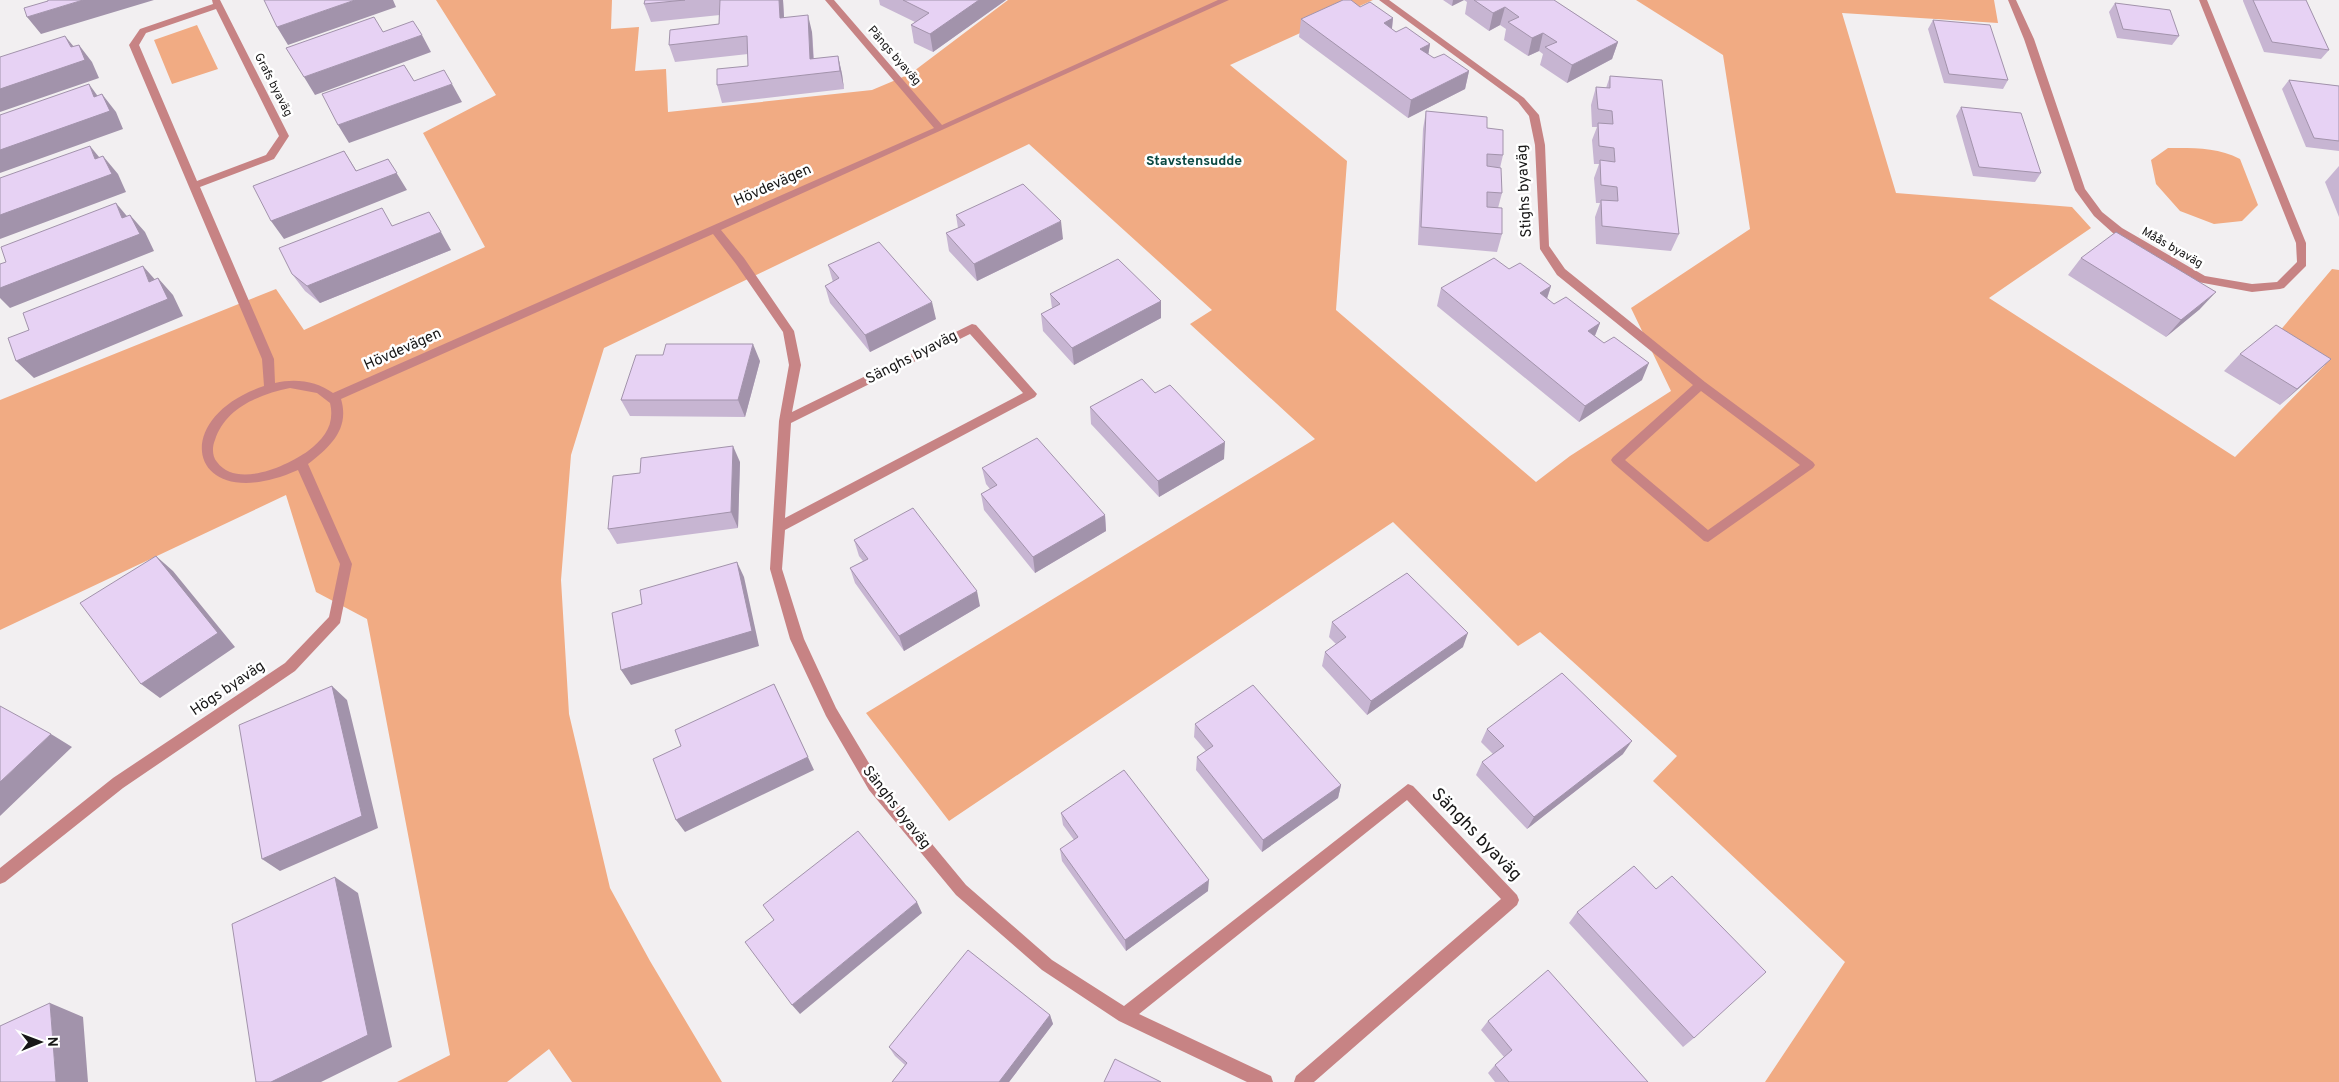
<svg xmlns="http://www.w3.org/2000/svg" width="2339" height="1082" viewBox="0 0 2339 1082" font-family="Overpass,sans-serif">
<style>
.green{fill:#f1ab83}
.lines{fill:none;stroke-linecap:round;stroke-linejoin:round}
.minor{fill:#c78384;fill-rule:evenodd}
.wall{fill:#c7b5d2}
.shaded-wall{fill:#a293ab}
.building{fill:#e7d2f4;stroke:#a293ab}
.labels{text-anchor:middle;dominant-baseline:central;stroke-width:5;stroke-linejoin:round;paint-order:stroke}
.far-street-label{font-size:12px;fill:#181717;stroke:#fff}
.far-neighbourhood-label{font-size:14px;font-weight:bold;fill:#0c4942;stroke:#fff}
.street-label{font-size:15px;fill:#181717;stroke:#fff}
.near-street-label{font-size:18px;fill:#181717;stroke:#fff}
</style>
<rect width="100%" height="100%" fill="#f2eff1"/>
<path class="green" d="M 436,0 L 612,0 L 611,29 L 639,27 L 635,71 L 666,69 L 668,112 L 872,90 L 910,74 L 1008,0 L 1373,0 L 1230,65 L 1347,161 L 1336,310 L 1536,482 L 1570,456 L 1671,391 L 1631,308 L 1750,229 L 1723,55 L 1636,0 L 1994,0 L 1998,23 L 1842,13 L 1896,193 L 2072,207 L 2091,228 L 1989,298 L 2235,457 L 2325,365 L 2278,333 L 2332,269 L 2339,270 L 2339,1082 L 1765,1082 L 1845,962 L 1653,781 L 1677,756 L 1540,632 L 1518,646 L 1393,522 L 949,821 L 866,713 L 1315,439 L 1190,324 L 1212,310 L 1029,144 L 604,348 L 571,455 L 561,580 L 569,714 L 610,888 L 650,961 L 722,1082 L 572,1082 L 549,1049 L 507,1082 L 397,1082 L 450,1055 L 367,619 L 316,592 L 286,495 L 0,630 L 0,400 L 276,289 L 304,330 L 485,247 L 423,133 L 496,95 Z
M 197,25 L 218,69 L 172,84 L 154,40 Z
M 2168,148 C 2194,148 2217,147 2240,159 L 2258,205 L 2242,221 L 2214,224 L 2180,211 L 2156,184 L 2151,160 Z"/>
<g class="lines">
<path class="minor" d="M 212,0 L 220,0 L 289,136 L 274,159 L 200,187 L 274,359 L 275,383 C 295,378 317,381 333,393 L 934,128 L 825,0 L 834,0 L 942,125 L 1218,0 L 1229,0 L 721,230 L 744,258 L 794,331 L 801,365 L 792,412 L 972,324 L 976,325 L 1037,394 L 1035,397 L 785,530 L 782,569 L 804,639 L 836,708 L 879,780 L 966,885 L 1052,960 L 1124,1006 L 1408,784 L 1413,786 L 1517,895 L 1519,900 L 1517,905 L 1314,1082 L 1294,1082 L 1296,1076 L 1501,899 L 1407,800 L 1139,1014 L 1271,1076 L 1273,1082 L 1247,1082 L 1119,1021 L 1042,970 L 956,895 L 869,790 L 826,716 L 790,639 L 770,569 L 779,421 L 789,365 L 783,332 L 736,264 L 713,234 L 341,399 C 350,429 330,447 308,464 L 352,564 L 340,623 L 295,671 L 123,788 L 5,882 L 0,884 L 0,868 L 113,778 L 285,663 L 329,617 L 340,564 L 298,470 C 190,518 165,419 264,386 L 262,359 L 129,45 L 140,29 L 213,4 ZM 216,9 L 279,136 L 266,155 L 197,181 L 139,45 L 146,33 ZM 970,334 L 1023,393 L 785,518 L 791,423 ZM 290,388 L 317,393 L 330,403 C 335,424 325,438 308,451 C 287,466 237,489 217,462 C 212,456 212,447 215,440 C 225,408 260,394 290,388 Z
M 1379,0 L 1389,0 L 1524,98 L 1539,115 L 1545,145 L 1549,246 L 1565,269 L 1705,382 L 1813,462 L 1815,465 L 1813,468 L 1708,542 L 1704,541 L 1613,463 L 1611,460 L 1613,457 L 1693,385 L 1557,275 L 1540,249 L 1535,145 L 1529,116 L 1518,102 ZM 1701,391 L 1800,465 L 1708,530 L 1625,460 Z
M 2008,0 L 2016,0 L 2034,39 L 2085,189 L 2102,212 L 2122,228 L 2205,276 L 2252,284 L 2277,282 L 2297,262 L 2296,243 L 2199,0 L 2207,0 L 2306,243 L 2306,266 L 2284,288 L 2280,289 L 2252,292 L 2198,282 L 2114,234 L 2094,216 L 2075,190 L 2024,39 Z"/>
</g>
<path class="wall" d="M 645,0 L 783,0 L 784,17 L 812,32 L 814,59 L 838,56 L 842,74 L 844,89 L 722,103 L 717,85 L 748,66 L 748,54 L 675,62 L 669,45 L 719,24 L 720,15 L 651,22 L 644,4 Z
M 879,0 L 1006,0 L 933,52 L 914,43 L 911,25 L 915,22 L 880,5 Z
M 1443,0 L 1554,0 L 1618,42 L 1612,59 L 1567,83 L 1540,65 L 1543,54 L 1539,51 L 1528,56 L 1504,40 L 1506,29 L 1500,25 L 1489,31 L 1465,14 L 1467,2 L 1464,0 L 1452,6 Z
M 2243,0 L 2306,0 L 2329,50 L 2321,59 L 2264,52 L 2243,1 Z
M 2115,3 L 2179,36 L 2172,45 L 2117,38 L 2109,12 Z
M 1360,7 L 1393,18 L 1392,29 L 1396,32 L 1430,44 L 1428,55 L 1434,58 L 1469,71 L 1465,89 L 1408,118 L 1299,37 L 1301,19 Z
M 1933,20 L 2008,80 L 2003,89 L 1944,83 L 1928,29 Z
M 1610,76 L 1679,234 L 1671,251 L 1596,244 L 1595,217 L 1600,203 L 1596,203 L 1594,178 L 1599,164 L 1594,164 L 1592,140 L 1597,127 L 1592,127 L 1591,105 L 1596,87 L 1606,88 Z
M 2289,80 L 2339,86 L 2339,151 L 2306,147 L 2282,89 Z
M 1961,107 L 2041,173 L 2035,182 L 1973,176 L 1956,116 Z
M 1426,111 L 1487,128 L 1503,155 L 1500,168 L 1502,193 L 1498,208 L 1502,234 L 1497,252 L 1418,245 L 1423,129 Z
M 2339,166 L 2339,217 L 2325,182 Z
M 956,215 L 1063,239 L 977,281 L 949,251 L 946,233 L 958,228 Z
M 393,226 L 451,250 L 320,303 L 305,291 L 292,274 Z
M 2081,258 L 2200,309 L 2166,337 L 2068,275 Z
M 828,265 L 936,319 L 870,352 L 830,303 L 825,286 L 833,282 Z
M 1509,269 L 1551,286 L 1547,299 L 1554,304 L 1600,323 L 1595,336 L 1642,380 L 1579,422 L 1437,306 L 1441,288 Z
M 1050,294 L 1161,301 L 1161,318 L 1074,365 L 1043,331 L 1041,314 L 1052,308 Z
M 2240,354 L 2331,359 L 2280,405 L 2224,371 Z
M 760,361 L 745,417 L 630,416 L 621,400 Z
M 1155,393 L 1224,459 L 1159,497 L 1091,424 L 1090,407 Z
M 740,462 L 738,528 L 617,544 L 608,529 Z
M 982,468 L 1105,515 L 1106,531 L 1035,573 L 984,510 L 981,494 L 990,489 L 986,484 Z
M 854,540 L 980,606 L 904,651 L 855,583 L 850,568 L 863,561 L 859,556 Z
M 1332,622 L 1463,647 L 1367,715 L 1322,666 L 1325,652 L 1336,644 L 1329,637 Z
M 1195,724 L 1341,785 L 1338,798 L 1262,852 L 1196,770 L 1197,757 L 1206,751 L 1194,737 Z
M 1487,729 L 1623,754 L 1527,829 L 1476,775 L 1482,762 L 1493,754 L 1481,742 Z
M 1061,813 L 1208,891 L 1126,951 L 1062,861 L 1060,849 L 1074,840 L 1063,825 Z
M 1577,912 L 1694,1038 L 1683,1047 L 1569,923 Z
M 1050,1015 L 1053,1024 L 1009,1082 L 892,1082 L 905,1065 L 895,1056 L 889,1047 Z
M 1488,1021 L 1648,1082 L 1495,1082 L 1488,1073 L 1495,1065 L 1504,1057 L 1481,1030 Z"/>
<path class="shaded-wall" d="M 83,0 L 154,0 L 41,34 L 27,17 Z
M 355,0 L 393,0 L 396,7 L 288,45 L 277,27 Z
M 779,0 L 783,0 L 785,35 L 780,18 Z
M 979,0 L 1006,0 L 933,52 L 930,34 Z
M 1453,0 L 1464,0 L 1452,6 Z
M 1505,7 L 1500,25 L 1489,31 L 1493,13 Z
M 808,15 L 812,32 L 814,74 L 810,59 Z
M 1393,18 L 1391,36 L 1384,23 Z
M 1543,33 L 1539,51 L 1528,56 L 1532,38 Z
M 422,35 L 431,52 L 315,95 L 304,77 Z
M 65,36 L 79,53 L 79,45 L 92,62 L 99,78 L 0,112 L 0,89 L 71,47 Z
M 1618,42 L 1612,59 L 1567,83 L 1572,65 Z
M 1430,44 L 1427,62 L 1420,49 Z
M 838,56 L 842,74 L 844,89 L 840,71 Z
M 1469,71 L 1465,89 L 1408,118 L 1411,100 Z
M 89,84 L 102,102 L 102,94 L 116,112 L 123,129 L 0,173 L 0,150 L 94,97 Z
M 452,84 L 462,102 L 349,143 L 338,125 Z
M 90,146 L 104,163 L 103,156 L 118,174 L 126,192 L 0,239 L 0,215 L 95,159 Z
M 344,151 L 365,185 L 388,159 L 407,190 L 284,239 L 271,221 Z
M 116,203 L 131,221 L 122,218 Z
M 130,215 L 145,232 L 154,251 L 10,308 L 0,298 L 0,288 Z
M 1061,221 L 1063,239 L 977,281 L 974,264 Z
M 441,232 L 451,250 L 320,303 L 307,286 Z
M 143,266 L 158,283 L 149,282 Z
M 158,278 L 173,295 L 183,316 L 34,378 L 16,361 Z
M 1551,286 L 1545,304 L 1540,293 Z
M 2216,292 L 2200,309 L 2166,337 L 2181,320 Z
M 1161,301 L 1161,318 L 1074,365 L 1072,348 Z
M 932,302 L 936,319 L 870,352 L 865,335 Z
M 1600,323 L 1593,340 L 1588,331 Z
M 753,344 L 760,361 L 745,417 L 738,400 Z
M 2331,359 L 2314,375 L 2280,405 L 2297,389 Z
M 1649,363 L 1642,380 L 1579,422 L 1585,406 Z
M 1225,442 L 1224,459 L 1159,497 L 1158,481 Z
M 733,446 L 740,462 L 738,528 L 731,512 Z
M 1105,515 L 1106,531 L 1035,573 L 1033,557 Z
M 156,556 L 173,571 L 235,647 L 160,698 L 141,684 Z
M 737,562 L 744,577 L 759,646 L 631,685 L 621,670 Z
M 977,591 L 980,606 L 904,651 L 899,636 Z
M 1468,633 L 1463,647 L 1367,715 L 1371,701 Z
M 774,684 L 814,770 L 685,832 L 676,820 Z
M 332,686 L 347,700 L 378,828 L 280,871 L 262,859 Z
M 51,734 L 72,747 L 0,816 L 0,782 Z
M 1632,741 L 1623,754 L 1527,829 L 1534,817 Z
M 1341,785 L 1338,798 L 1262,852 L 1263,840 Z
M 335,877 L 358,893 L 392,1047 L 321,1082 L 271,1082 Z
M 1209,880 L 1208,891 L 1126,951 L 1125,940 Z
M 917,902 L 922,913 L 800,1014 L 792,1005 Z
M 50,1003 L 83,1017 L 88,1082 L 56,1082 Z
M 1050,1015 L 1053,1024 L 1009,1082 L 999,1082 Z"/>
<path class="building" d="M 48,0 L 83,0 L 27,17 L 24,8 L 48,1 Z
M 264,0 L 355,0 L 277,27 Z
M 645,0 L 685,0 L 644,4 Z
M 720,0 L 779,0 L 780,18 L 808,15 L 810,59 L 838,56 L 840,71 L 717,85 L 717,69 L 748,66 L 747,36 L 669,45 L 670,30 L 719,24 Z
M 903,0 L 979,0 L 930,34 L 911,25 L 929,13 Z
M 1343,0 L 1351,0 L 1360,7 L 1370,2 L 1393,18 L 1384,23 L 1396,32 L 1406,27 L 1430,44 L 1420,49 L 1434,58 L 1444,54 L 1469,71 L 1411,100 L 1301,19 Z
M 1474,0 L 1554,0 L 1618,42 L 1572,65 L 1545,47 L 1557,42 L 1543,33 L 1532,38 L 1508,22 L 1519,17 L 1505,7 L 1493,13 Z
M 2253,0 L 2306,0 L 2329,50 L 2272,42 Z
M 2115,3 L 2170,10 L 2179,36 L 2123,29 Z
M 374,17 L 383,32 L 413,21 L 422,35 L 304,77 L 286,48 Z
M 1933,20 L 1990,25 L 2008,80 L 1949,74 Z
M 65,36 L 71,47 L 79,45 L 85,60 L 0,89 L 0,57 Z
M 404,65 L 414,81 L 444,70 L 452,84 L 338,125 L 322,94 Z
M 1610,76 L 1662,80 L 1679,234 L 1602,226 L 1601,200 L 1618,201 L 1617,187 L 1601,185 L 1600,160 L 1615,162 L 1614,148 L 1599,146 L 1598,123 L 1613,124 L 1612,111 L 1598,109 L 1596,87 L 1610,88 Z
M 2289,80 L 2339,86 L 2339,141 L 2314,138 Z
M 89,84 L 94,97 L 102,94 L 110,111 L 0,150 L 0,115 Z
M 1961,107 L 2021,113 L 2041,173 L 1979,167 Z
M 1426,111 L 1487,117 L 1487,128 L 1503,130 L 1503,155 L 1487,154 L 1487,166 L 1501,168 L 1502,193 L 1487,192 L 1487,207 L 1502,208 L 1502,234 L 1421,227 Z
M 90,146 L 95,159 L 103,156 L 112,174 L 0,215 L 0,178 Z
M 344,151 L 356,171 L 388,159 L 397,173 L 271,221 L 253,186 Z
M 1023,184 L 1061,221 L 974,264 L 946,233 L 965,225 L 956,215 Z
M 116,203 L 122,218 L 130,215 L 140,234 L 0,288 L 0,264 L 6,262 L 1,247 Z
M 382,208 L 392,226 L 429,212 L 441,232 L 307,286 L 292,274 L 279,248 Z
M 2116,232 L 2216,292 L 2181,320 L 2081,258 Z
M 879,242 L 932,302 L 865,335 L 825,286 L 839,278 L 828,265 Z
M 1494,258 L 1509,269 L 1520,263 L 1551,286 L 1540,293 L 1554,304 L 1566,297 L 1600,323 L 1588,331 L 1604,343 L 1614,337 L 1649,363 L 1585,406 L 1441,288 Z
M 1118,259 L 1161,301 L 1072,348 L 1041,314 L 1060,304 L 1050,294 Z
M 143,266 L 149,282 L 158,278 L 168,299 L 16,361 L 8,338 L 29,330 L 23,313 Z
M 2276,325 L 2331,359 L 2297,389 L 2240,354 Z
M 666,344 L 753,344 L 738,400 L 621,400 L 636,355 L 663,355 Z
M 1142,379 L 1155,393 L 1170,385 L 1225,442 L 1158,481 L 1090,407 Z
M 1037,438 L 1105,515 L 1033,557 L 981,494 L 997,485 L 982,468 Z
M 733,446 L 731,512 L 608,529 L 613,476 L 640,473 L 641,458 Z
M 913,508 L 977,591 L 899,636 L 850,568 L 868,559 L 854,540 Z
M 156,556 L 218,633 L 141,684 L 80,603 Z
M 737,562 L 752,631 L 621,670 L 612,613 L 642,604 L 640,590 Z
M 1407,573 L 1468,633 L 1371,701 L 1325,652 L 1346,637 L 1332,622 Z
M 1562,673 L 1632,741 L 1534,817 L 1482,762 L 1504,746 L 1487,729 Z
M 774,684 L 808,757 L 676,820 L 653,759 L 681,746 L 675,730 Z
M 1253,685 L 1341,785 L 1263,840 L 1197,757 L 1213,746 L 1195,724 Z
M 332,686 L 362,816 L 262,859 L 239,725 Z
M 0,706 L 51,734 L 0,782 Z
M 1124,770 L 1209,880 L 1125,940 L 1060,849 L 1078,837 L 1061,813 Z
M 858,831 L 917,902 L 792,1005 L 745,942 L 774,920 L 763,905 Z
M 1634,866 L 1656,889 L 1672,876 L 1766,972 L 1694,1038 L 1577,912 Z
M 335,877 L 368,1035 L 271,1082 L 256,1082 L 232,924 Z
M 968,950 L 1050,1015 L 999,1082 L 892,1082 L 907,1063 L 889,1047 Z
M 1548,970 L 1648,1082 L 1509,1082 L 1495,1065 L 1512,1050 L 1488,1021 Z
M 50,1003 L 56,1082 L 0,1082 L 0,1026 Z
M 1115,1059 L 1161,1082 L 1104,1082 Z"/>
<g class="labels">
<g class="far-street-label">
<text transform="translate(894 56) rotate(49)">Pängs byaväg</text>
<text transform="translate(273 85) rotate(63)">Grafs byaväg</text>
<text transform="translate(2172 248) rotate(30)">Måås byaväg</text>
</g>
<g class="far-neighbourhood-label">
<text x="1194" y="161">Stavstensudde</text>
</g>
<g class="street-label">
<text transform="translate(773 186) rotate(-24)">Hövdevägen</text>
<text transform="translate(1525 191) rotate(-93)">Stighs byaväg</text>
<text transform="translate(403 350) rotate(-24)">Hövdevägen</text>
<text transform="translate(912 358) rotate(-27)">Sänghs byaväg</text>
<text transform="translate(228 689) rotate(-34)">Högs byaväg</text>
<text transform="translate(896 808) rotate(52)">Sänghs byaväg</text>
</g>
<g class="near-street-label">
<text transform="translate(1476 835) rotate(46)">Sänghs byaväg</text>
</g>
</g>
<g transform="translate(40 1042) rotate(89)" stroke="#ffffff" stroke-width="4" paint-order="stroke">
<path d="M0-4L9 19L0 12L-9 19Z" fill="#181717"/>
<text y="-8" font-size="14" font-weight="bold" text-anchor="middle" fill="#181717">N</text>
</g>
</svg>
